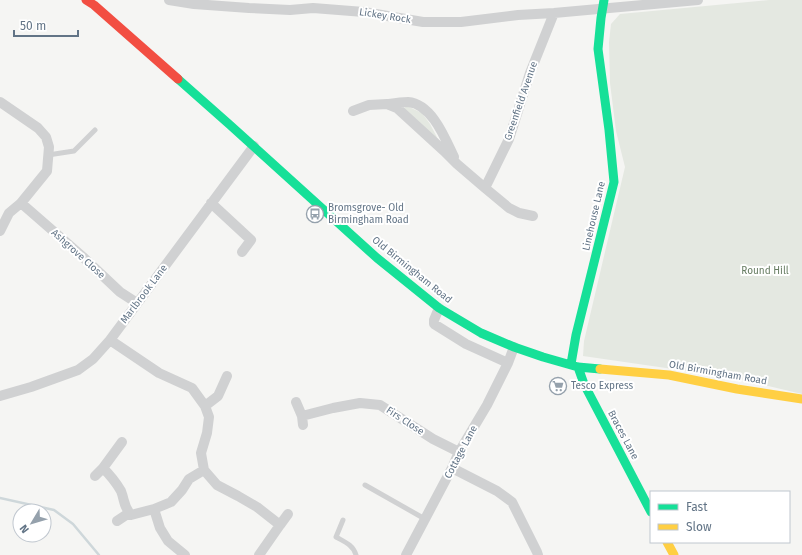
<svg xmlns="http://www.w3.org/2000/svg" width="802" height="555" viewBox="0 0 802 555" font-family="'Fira Sans',sans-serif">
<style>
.green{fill:#e4e8e1}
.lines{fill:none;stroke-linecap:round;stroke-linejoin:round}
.stream{stroke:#ced7da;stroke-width:2.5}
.lane{stroke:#d0d1d2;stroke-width:5}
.street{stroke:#d0d1d2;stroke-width:10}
.fast{stroke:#16e098;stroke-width:9}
.slow{stroke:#ffcf43;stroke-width:9}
.jam{stroke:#f24e42;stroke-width:9}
.labels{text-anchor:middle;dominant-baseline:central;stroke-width:4;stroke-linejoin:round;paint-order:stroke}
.street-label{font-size:10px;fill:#627486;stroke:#fff}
.poi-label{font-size:10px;fill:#627486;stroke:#fff;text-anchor:start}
.park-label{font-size:10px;fill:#667c61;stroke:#fff}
</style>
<rect width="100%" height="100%" fill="#f5f5f3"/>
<path class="green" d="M 769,0 L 802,0 L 802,394 L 735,378 L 583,356 L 584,341 L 625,167 L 616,131 L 610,83 L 609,42 L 611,24 L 620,14 Z
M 407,106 L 422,113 L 430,124 L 440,143 L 403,109 Z"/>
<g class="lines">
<path class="stream" d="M 0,498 L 54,510 L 73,524 L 99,555"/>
<path class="lane" d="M 48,155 L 74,151 L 95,130
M 365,485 L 425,519
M 343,520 L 336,537 C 345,542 353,545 356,555"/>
<path class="street" d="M 169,0 L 194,4 L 249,8 L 290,10 L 313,8 L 364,12 L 423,22 L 461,22 L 518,15 L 554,13 L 698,0
M 0,102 L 38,128 L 46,137 L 49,147 L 47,171 L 21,203 L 83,257 L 120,292 L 137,303
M 389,104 C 395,103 402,102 408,102 C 432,104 445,138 454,157
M 353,111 L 369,105 L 387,104 L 397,108 L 444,151 L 457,164 L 485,188 L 509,139 L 530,73 L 554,13
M 485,188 L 509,208 L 519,213 L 533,216
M 211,203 L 251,240 L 242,252
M 0,231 L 9,213 L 21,203
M 439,308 L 434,320 L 434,324 L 466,344 L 508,363
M 110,340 L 159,373 L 192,388 L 205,406 L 209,417 L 207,433 L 201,453 L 204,470 L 217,485 L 238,496 L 257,507 L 280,525 L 259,555
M 0,396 L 31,387 L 78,370 L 93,359 L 110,340 L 254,146
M 296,402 L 302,416 L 303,425
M 205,406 L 218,396 L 227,376
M 302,416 L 333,408 L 360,403 L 380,405 L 433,439 L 459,452
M 122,442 L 103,468 C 109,474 117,484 121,491 C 125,501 123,506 131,515 L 154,509
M 452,468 L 497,491 L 512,502 L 537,552 L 538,555
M 95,476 L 103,468
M 117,521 L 126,515 L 131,515
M 280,525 L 288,514
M 185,555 L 168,541 L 160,528 L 154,509 L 171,502 L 182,490 L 189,479 L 204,470
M 406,555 L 452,468 L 459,452 L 487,405 L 508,363 L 514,347"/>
<path class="fast" d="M 178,79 L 230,125 L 377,258 L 439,308 L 481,333 L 514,347 L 543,357 L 578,367 L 600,369
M 571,364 L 576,335 L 614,182 L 609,130 L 598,49 L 601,18 L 604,0
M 578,367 L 584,384 L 651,512"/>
<path class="slow" d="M 600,369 L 669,375 L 737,389 L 802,399
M 667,542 L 674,555"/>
<path class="jam" d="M 86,0 L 94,5 L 178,79"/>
</g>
<defs>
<g id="bus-ring" transform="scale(0.9)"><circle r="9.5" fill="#fff" stroke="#95a1ac" stroke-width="1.5"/><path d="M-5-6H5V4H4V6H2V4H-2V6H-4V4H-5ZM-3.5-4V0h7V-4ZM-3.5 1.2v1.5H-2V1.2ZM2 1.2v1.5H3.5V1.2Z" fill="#95a1ac"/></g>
<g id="supermarket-ring" transform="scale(0.9)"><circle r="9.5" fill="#fff" stroke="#95a1ac" stroke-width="1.5"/><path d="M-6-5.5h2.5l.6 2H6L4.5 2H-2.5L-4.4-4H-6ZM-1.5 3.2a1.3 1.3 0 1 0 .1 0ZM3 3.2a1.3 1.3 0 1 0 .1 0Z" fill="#95a1ac"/></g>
</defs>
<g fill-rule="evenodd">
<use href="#bus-ring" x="315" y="214"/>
<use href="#supermarket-ring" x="558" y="386"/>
</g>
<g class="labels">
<g class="street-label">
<text transform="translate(385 16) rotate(9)">Lickey Rock</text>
<text transform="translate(521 101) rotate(-71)">Greenfield Avenue</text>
<text transform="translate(594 216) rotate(-77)">Linehouse Lane</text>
<text transform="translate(78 254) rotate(42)">Ashgrove Close</text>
<text transform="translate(412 270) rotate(39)">Old Birmingham Road</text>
<text transform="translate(144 294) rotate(-53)">Marlbrook Lane</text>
<text transform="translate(718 373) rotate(10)">Old Birmingham Road</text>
<text transform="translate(405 421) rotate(33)">Firs Close</text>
<text transform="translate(623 435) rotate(62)">Braces Lane</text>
<text transform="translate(461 452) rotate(-62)">Cottage Lane</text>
</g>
<g class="poi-label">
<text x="328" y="208">Bromsgrove- Old<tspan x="328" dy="12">Birmingham Road</tspan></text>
<text x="571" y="386">Tesco Express</text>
</g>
<g class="park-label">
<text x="765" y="271">Round Hill</text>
</g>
</g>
<rect x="650" y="491" width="140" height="52" fill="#ffffff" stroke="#c0c7cf"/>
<rect x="658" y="504" width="20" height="6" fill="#16e098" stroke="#c0c7cf"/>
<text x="686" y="511" font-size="12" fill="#627486">Fast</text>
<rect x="658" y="524" width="20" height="6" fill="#ffcf43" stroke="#c0c7cf"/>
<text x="686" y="531" font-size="12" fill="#627486">Slow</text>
<g transform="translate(32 523) rotate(232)"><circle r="19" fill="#ffffff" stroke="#c0c7cf"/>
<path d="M0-3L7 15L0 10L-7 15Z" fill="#95a1ac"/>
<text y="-6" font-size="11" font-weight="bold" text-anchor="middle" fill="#627486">N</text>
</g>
<path d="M14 30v6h64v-6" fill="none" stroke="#627486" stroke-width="2"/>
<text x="20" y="30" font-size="12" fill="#627486" stroke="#ffffff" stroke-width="3" paint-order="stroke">50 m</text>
</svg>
